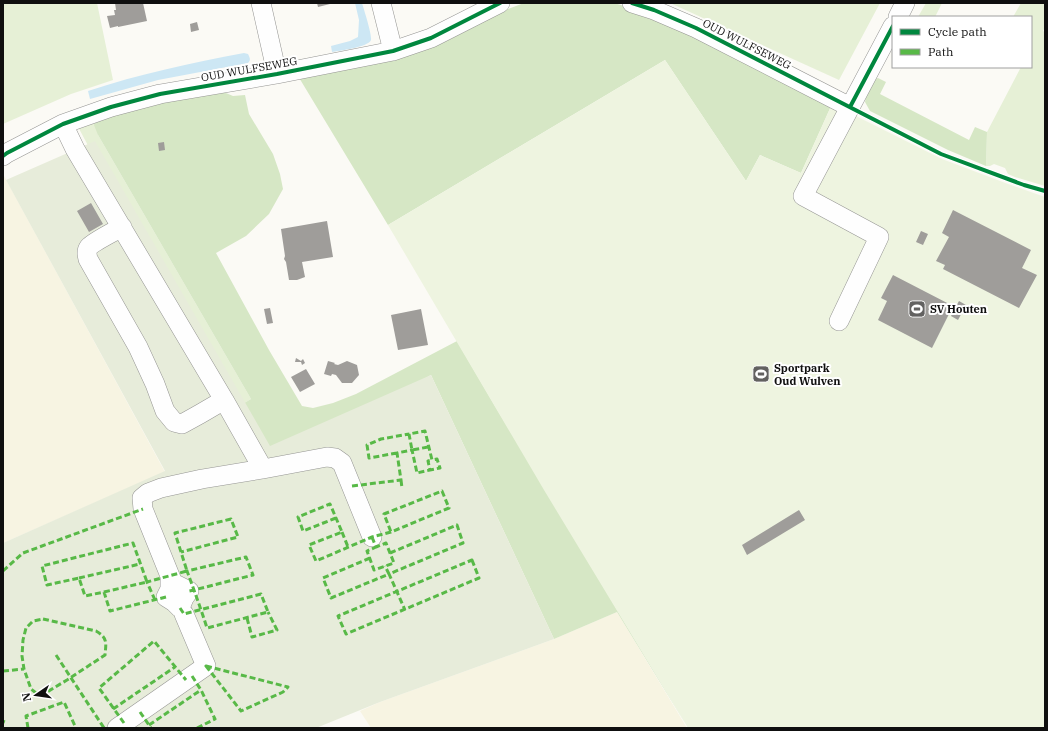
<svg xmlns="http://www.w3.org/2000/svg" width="1048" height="731" viewBox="0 0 1048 731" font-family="'IBM Plex Serif',serif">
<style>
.farmland{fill:#f7f4e2}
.green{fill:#e6f0d6}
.forest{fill:#d6e7c5}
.cemetery{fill:#e7ecda}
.pitch{fill:#eef4e0}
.water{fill:#cde7f4}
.building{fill:#9f9d9a}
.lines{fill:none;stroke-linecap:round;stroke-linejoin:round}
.minor-casing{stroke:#959593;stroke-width:20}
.minor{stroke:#fefefe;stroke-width:19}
.quiet{stroke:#58b947;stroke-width:3;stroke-dasharray:6 3;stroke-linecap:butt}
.cycleway-casing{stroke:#fff;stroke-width:6}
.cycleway{stroke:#00873e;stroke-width:4}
.labels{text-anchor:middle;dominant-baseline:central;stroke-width:4;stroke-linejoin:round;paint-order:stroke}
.street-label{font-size:11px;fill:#0f0f0f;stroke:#fff}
.poi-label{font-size:11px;font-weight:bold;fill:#0f0f0f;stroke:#fff;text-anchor:start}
</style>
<rect width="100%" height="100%" fill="#fbfaf5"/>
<path class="farmland" d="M 3,174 L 165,472 L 3,543 Z
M 617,612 L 687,728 L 371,728 L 360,711 L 380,702 L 554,639 Z"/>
<path class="green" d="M 3,3 L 97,3 L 113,80 L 71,94 L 3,124 Z
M 670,3 L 880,3 L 839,80 Z
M 926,3 L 942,3 L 935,17 L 918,17 Z
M 1021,3 L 1045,3 L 1045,16 L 1044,19 L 1045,20 L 1045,27 L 1043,31 L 1045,32 L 1045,186 L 1015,177 L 1008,174 L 1005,168 L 994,164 L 990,166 L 986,166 L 987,132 L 1021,67 L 1031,67 L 1031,47 L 1032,44 L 1031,43 L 1031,17 L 1013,17 Z
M 99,116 L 98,135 L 251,399 L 234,409 L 133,230 L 76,123 Z"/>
<path class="forest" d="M 524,3 L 614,3 L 651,14 L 832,104 L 801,173 L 760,155 L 746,181 L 665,60 L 388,225 L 298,76 L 482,22 L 508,9 Z
M 878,78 L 886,82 L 880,94 L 969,140 L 975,127 L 987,132 L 986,166 L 948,150 L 870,111 L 865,102 L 866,97 L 872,80 Z
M 214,88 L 233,96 L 245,95 L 249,114 L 273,154 L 280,174 L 283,189 L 269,214 L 246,236 L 216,253 L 269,350 L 302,406 L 313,408 L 333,403 L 356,394 L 457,341 L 495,406 L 688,728 L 617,612 L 554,639 L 431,375 L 278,463 L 234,409 L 251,399 L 98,135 L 94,125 L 99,116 Z"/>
<path class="cemetery" d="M 95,141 L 270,446 L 431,375 L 554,639 L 380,702 L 316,728 L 3,728 L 3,543 L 165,471 L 6,180 Z"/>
<path class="pitch" d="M 665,60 L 746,181 L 760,155 L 801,173 L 832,104 L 942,159 L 1008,184 L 1045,197 L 1045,728 L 688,728 L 544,490 L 388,225 Z"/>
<path class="water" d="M 355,3 L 362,3 C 364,10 372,34 371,40 C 369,47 338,51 332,52 L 331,46 L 350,41 L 358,37 L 359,20 Z
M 244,53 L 248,54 C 250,58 251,60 248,63 L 158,80 L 90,99 L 88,91 C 139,74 191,63 244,53 Z"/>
<path class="building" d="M 115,3 L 143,3 L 147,21 L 118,27 L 118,26 L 110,28 L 107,16 L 115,15 L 114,10 L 116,10 Z
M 317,3 L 330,3 L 330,4 L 318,7 Z
M 197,22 L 199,30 L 191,32 L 190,24 Z
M 164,142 L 165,150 L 159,151 L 158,143 Z
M 91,203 L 103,224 L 89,232 L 77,211 Z
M 953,210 L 1031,250 L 1022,268 L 1037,275 L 1019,308 L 943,269 L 945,265 L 936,261 L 949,237 L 942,233 Z
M 327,221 L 333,257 L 302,262 L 305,277 L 297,280 L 289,280 L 286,262 L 284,259 L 285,256 L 281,229 Z
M 921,231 L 928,234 L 923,245 L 916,242 Z
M 893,275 L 953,306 L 932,348 L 878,320 L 887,301 L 881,298 Z
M 959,301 L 966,305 L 958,320 L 951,316 Z
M 270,308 L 273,323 L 267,324 L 264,309 Z
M 421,309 L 428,345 L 398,350 L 391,315 Z
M 296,358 L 301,361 L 303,359 L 305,363 L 302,365 L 301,362 L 295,362 Z
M 328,361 L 335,363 L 334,364 L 338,365 L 347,361 L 357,365 L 359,375 L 352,383 L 342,383 L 336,375 L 332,374 L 331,376 L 324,374 Z
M 306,369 L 315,384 L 300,392 L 291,377 Z
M 799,510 L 805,520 L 747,555 L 742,545 Z"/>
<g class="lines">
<g class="minor-casing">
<path id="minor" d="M 261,3 L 277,74
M 381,3 L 393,51
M 632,3 L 654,10 L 696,28 L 850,107
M 898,17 L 905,3
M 63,124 L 75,149 L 224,400 L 200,414 L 182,424 L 174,422 L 165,411 L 155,384 L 138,347 L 88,259 C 87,255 86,251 89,247 C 93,242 115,231 122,227
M 3,156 L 7,153 L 63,124 L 111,107 L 160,94 L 277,74 L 393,51 L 431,38 L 500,3
M 839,321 L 879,237 L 803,196 L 893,26
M 224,400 L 263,469 L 327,457 L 335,458 L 342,463 L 372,537
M 170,576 L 170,589 L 166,597 L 174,602 L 180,608 L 184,598 L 189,591 L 173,583 L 170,576 L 143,509 L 142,498 L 148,493 L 161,488 L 202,479 L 263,469
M 117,728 L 206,666 L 184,614"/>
</g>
<use href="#minor" class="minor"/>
<path class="quiet" d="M 428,447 L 412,450 L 409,434 L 425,431 L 432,460 L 428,461 L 430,470 L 440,468 L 437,459 L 432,460
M 397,453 L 369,458 L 367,445 L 381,439 L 409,434
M 401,480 L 402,488
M 352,486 L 401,480 L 397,453 L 412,450 L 417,473 L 430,470
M 336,518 L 303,531 L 298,517 L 330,504 L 342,532 L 309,545 L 316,561 L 372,537 L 391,532 L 449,508 L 442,491 L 384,514 L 391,532
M 342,532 L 348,547
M 372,537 L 376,547 L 386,543 L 394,563 L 374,570 L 367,551 L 376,547
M 390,553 L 457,525 L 463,543 L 389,574 L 405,610
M 370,558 L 323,578 L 331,598 L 389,574 L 385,566
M 472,560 L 479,578 L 346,634 L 338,616 Z
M 3,571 L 23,553 L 143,509
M 79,578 L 140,564
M 104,592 L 147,582 L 133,543 L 42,566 L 47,585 L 79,578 L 85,596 L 104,592 L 110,611 L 166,597
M 155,600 L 147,582 L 187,571 L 175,533 L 231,519 L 238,537 L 181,552
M 180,608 L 184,614 L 261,594 L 268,612 L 207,628 C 201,609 194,590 187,571 L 246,557 L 253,575 L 194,590 L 189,591
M 247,618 L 252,637 L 277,630 L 268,612
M 43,619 L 96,631 C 108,638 106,643 105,655 L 67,680 L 47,692 L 36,693 L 31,689 L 24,669 L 22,656 L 23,640 L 26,628 L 33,621 Z
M 56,655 L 104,728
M 206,666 L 288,687 L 283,692 L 241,711 Z
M 3,671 L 24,669
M 192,676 L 201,690 L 215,719 L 197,728
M 113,709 L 175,667
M 140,712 L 151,728
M 3,723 L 4,720
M 124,723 L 99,688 L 154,641 L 186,680
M 149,725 L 201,690
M 119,727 L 119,728
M 28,728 L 26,716 L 64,702 L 76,728"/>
<g class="cycleway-casing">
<path id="cycleway" d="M 632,3 L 654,10 L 696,28 L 941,154 L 1024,185 L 1045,191
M 850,107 L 893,26
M 3,156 L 7,153 L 63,124 L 111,107 L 160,94 L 277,74 L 393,51 L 431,38 L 500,3"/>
</g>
<use href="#cycleway" class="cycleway"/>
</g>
<defs>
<g id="stadium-square" transform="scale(0.9)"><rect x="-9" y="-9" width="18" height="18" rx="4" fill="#626160" stroke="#fff"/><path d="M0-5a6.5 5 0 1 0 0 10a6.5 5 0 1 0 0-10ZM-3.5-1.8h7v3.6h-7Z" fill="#fff"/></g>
</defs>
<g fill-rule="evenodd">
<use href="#stadium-square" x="917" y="309"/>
<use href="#stadium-square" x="761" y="374"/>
</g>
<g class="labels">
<g class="street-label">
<text transform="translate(747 44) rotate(27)">OUD WULFSEWEG</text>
<text transform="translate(249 69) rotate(-10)">OUD WULFSEWEG</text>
</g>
<g class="poi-label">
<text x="930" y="309">SV Houten</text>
<text x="774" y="368">Sportpark<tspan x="774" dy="13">Oud Wulven</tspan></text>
</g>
</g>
<rect width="1048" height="731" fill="none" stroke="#0f0f0f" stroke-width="8"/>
<rect x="892" y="16" width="140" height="52" fill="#ffffff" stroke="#9f9f9f"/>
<rect x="900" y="29" width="20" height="6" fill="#00873e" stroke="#9f9f9f"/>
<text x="928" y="36" font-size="12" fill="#0f0f0f">Cycle path</text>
<rect x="900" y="49" width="20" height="6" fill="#58b947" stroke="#9f9f9f"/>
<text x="928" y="56" font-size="12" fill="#0f0f0f">Path</text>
<g transform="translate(36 695) rotate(257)" stroke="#ffffff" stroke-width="3" paint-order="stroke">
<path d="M0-3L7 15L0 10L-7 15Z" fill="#0f0f0f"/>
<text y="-6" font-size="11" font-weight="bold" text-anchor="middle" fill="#0f0f0f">N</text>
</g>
</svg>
